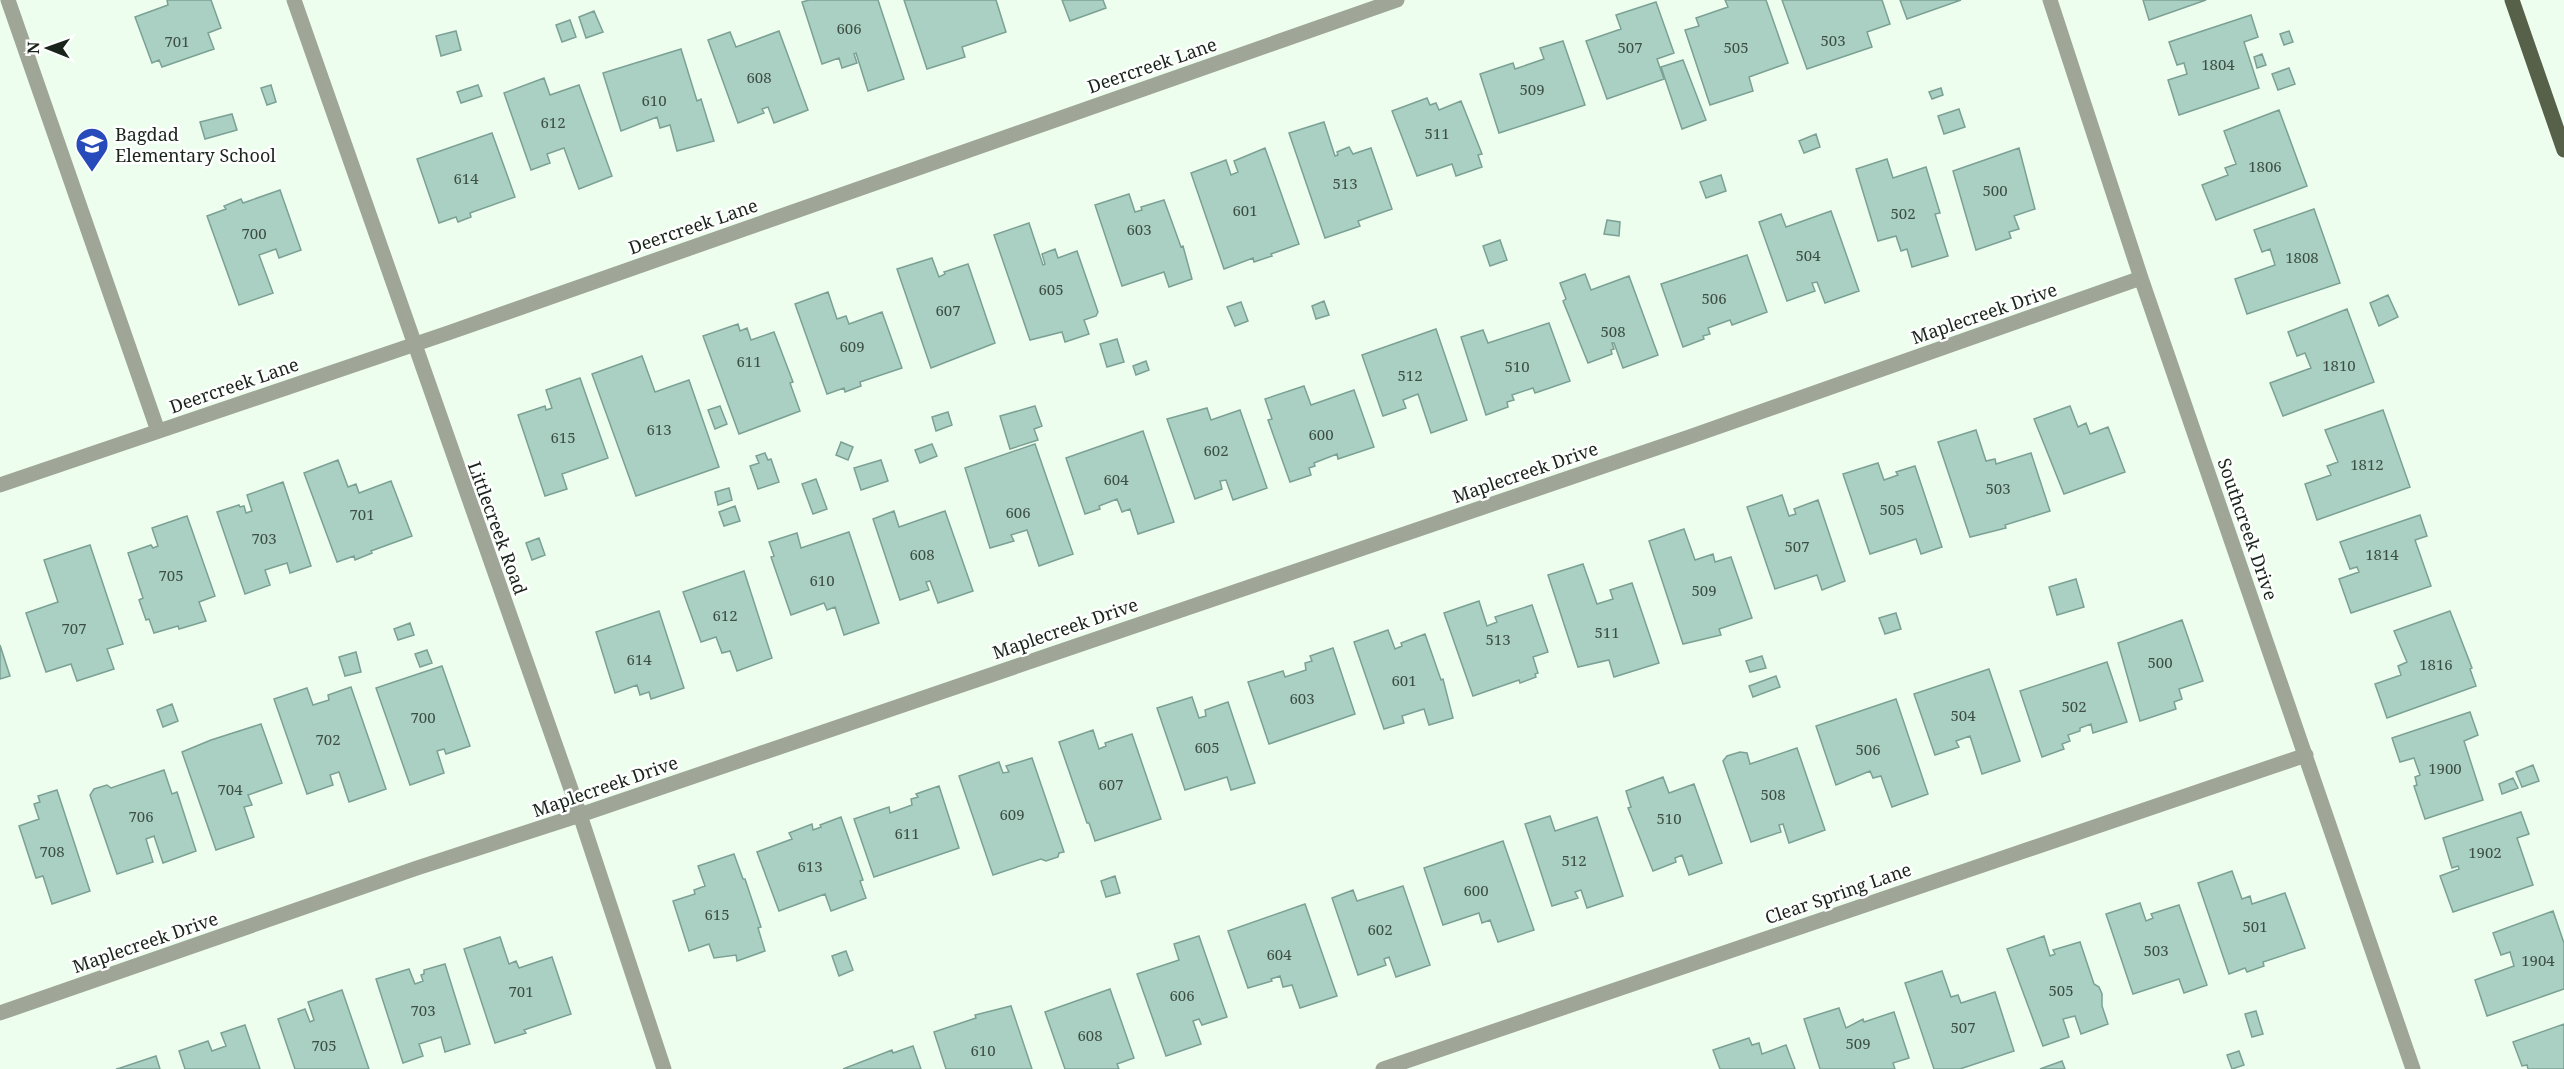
<svg xmlns="http://www.w3.org/2000/svg" width="2564" height="1069" viewBox="0 0 2564 1069" font-family="'Noto Serif',serif">
<style>
.building{fill:#aad0c3;stroke:#7ba194;stroke-width:1.5}
.lines{fill:none;stroke-linecap:round;stroke-linejoin:round}
.minor{stroke:#9fa597;stroke-width:15}
.major{stroke:#576049;stroke-width:15}
.labels{text-anchor:middle;dominant-baseline:central;stroke-width:5;stroke-linejoin:round;paint-order:stroke}
.number-label{font-size:15px;fill:#3d4f45}
.street-label{font-size:18px;fill:#19241b;stroke:#fff}
.poi-label{font-size:18px;fill:#19241b;stroke:#fff;text-anchor:start}
</style>
<rect width="100%" height="100%" fill="#edfeef"/>
<path class="building" d="M 167,0 L 211,0 L 221,28 L 208,33 L 214,49 L 162,67 L 159,60 L 152,63 L 135,17 L 168,5 Z
M 809,0 L 878,0 L 904,79 L 868,91 L 856,53 L 854,54 L 857,63 L 842,68 L 839,58 L 822,64 L 802,2 Z
M 904,0 L 996,0 L 1006,32 L 962,47 L 965,57 L 927,69 Z
M 1062,0 L 1103,0 L 1106,8 L 1070,21 Z
M 1725,0 L 1766,0 L 1788,63 L 1749,77 L 1753,91 L 1710,105 L 1685,30 L 1699,26 L 1696,18 L 1728,7 Z
M 1782,0 L 1882,0 L 1890,24 L 1867,32 L 1872,47 L 1807,69 Z
M 1900,0 L 1961,0 L 1907,19 Z
M 2143,0 L 2206,0 L 2149,20 Z
M 1656,2 L 1674,53 L 1657,59 L 1664,79 L 1607,99 L 1586,41 L 1621,29 L 1616,15 Z
M 594,11 L 603,32 L 586,38 L 579,17 Z
M 2251,15 L 2258,37 L 2244,42 L 2259,88 L 2179,115 L 2168,80 L 2187,74 L 2184,63 L 2177,65 L 2169,42 Z
M 570,20 L 576,37 L 562,42 L 556,25 Z
M 456,31 L 461,50 L 441,56 L 436,36 Z
M 779,31 L 808,110 L 774,123 L 768,107 L 762,109 L 764,113 L 738,123 L 708,40 L 730,32 L 736,47 Z
M 2289,31 L 2293,42 L 2284,45 L 2280,34 Z
M 1563,41 L 1585,105 L 1499,133 L 1480,74 L 1513,63 L 1515,69 L 1544,59 L 1540,48 Z
M 681,49 L 697,101 L 701,99 L 714,141 L 677,151 L 670,125 L 660,128 L 657,117 L 621,131 L 603,73 Z
M 2262,54 L 2266,65 L 2257,68 L 2254,57 Z
M 1683,60 L 1706,120 L 1682,129 L 1661,67 Z
M 2289,68 L 2295,84 L 2278,90 L 2272,74 Z
M 544,78 L 550,95 L 579,85 L 612,176 L 579,189 L 564,148 L 547,154 L 550,163 L 531,170 L 504,93 Z
M 271,85 L 276,102 L 267,105 L 261,88 Z
M 478,85 L 482,96 L 461,103 L 457,92 Z
M 1941,88 L 1943,95 L 1932,99 L 1929,92 Z
M 1427,98 L 1430,105 L 1436,103 L 1439,110 L 1461,101 L 1482,154 L 1478,155 L 1482,167 L 1456,176 L 1452,164 L 1417,176 L 1392,111 Z
M 1959,109 L 1965,127 L 1944,134 L 1938,116 Z
M 2279,110 L 2307,186 L 2216,220 L 2202,185 L 2228,175 L 2225,168 L 2236,164 L 2224,131 Z
M 232,114 L 237,130 L 205,139 L 200,122 Z
M 1324,122 L 1335,156 L 1338,155 L 1337,152 L 1349,147 L 1353,154 L 1371,148 L 1392,209 L 1358,221 L 1360,226 L 1325,238 L 1289,133 Z
M 492,133 L 515,197 L 470,213 L 471,217 L 458,222 L 456,217 L 439,223 L 417,159 Z
M 1816,134 L 1820,147 L 1804,153 L 1799,141 Z
M 1265,148 L 1299,244 L 1271,254 L 1272,256 L 1254,262 L 1253,258 L 1224,269 L 1191,173 L 1226,160 L 1231,175 L 1238,172 L 1234,161 Z
M 2019,148 L 2035,209 L 2014,216 L 2019,229 L 2009,232 L 2011,238 L 1976,250 L 1953,171 Z
M 1887,159 L 1893,178 L 1926,167 L 1940,213 L 1935,214 L 1948,256 L 1912,267 L 1907,249 L 1901,251 L 1896,236 L 1878,241 L 1856,169 Z
M 1721,175 L 1726,191 L 1706,198 L 1700,182 Z
M 280,190 L 301,250 L 279,258 L 276,249 L 259,255 L 273,293 L 239,305 L 207,216 L 226,209 L 224,206 L 241,199 L 243,203 Z
M 1129,194 L 1135,212 L 1142,210 L 1141,207 L 1164,200 L 1181,247 L 1183,246 L 1192,279 L 1169,287 L 1164,272 L 1122,286 L 1095,205 Z
M 2314,209 L 2340,283 L 2247,314 L 2235,279 L 2275,265 L 2270,249 L 2262,252 L 2254,230 Z
M 1831,211 L 1859,291 L 1825,303 L 1817,282 L 1812,283 L 1815,291 L 1787,301 L 1759,222 L 1781,214 L 1786,227 Z
M 1607,220 L 1620,222 L 1619,236 L 1604,234 Z
M 1029,223 L 1043,265 L 1045,264 L 1042,254 L 1055,249 L 1058,258 L 1077,251 L 1098,312 L 1096,316 L 1084,320 L 1089,334 L 1065,342 L 1062,332 L 1030,340 L 994,235 Z
M 1500,240 L 1507,260 L 1490,266 L 1483,246 Z
M 1747,255 L 1767,312 L 1732,325 L 1730,320 L 1708,328 L 1710,334 L 1703,336 L 1704,339 L 1683,347 L 1661,284 Z
M 932,258 L 939,277 L 945,274 L 944,272 L 968,264 L 995,343 L 931,368 L 897,269 Z
M 1585,274 L 1591,290 L 1629,276 L 1658,355 L 1623,368 L 1614,343 L 1612,343 L 1614,349 L 1611,350 L 1612,354 L 1588,363 L 1563,301 L 1566,299 L 1560,283 Z
M 828,292 L 837,319 L 846,316 L 849,324 L 882,312 L 902,368 L 860,382 L 861,386 L 845,392 L 844,388 L 827,394 L 795,304 Z
M 2388,295 L 2398,317 L 2379,326 L 2370,303 Z
M 1324,301 L 1329,315 L 1316,319 L 1312,306 Z
M 1241,302 L 1248,321 L 1235,326 L 1227,307 Z
M 2347,309 L 2374,382 L 2283,416 L 2270,383 L 2311,368 L 2305,353 L 2297,356 L 2288,332 Z
M 1549,323 L 1570,381 L 1535,393 L 1533,388 L 1512,395 L 1514,400 L 1507,402 L 1508,407 L 1486,415 L 1461,337 L 1483,330 L 1488,343 Z
M 738,324 L 740,331 L 747,328 L 751,340 L 774,332 L 793,382 L 790,383 L 800,411 L 739,434 L 703,336 Z
M 1436,329 L 1467,420 L 1431,433 L 1418,394 L 1403,400 L 1406,408 L 1383,416 L 1362,355 Z
M 1117,339 L 1124,362 L 1107,367 L 1100,344 Z
M 642,356 L 655,392 L 689,380 L 719,467 L 636,496 L 592,374 Z
M 1146,361 L 1149,370 L 1136,375 L 1133,366 Z
M 580,378 L 608,458 L 562,474 L 567,489 L 545,496 L 518,415 L 545,406 L 546,410 L 552,408 L 546,390 Z
M 1304,386 L 1311,405 L 1354,390 L 1374,447 L 1338,459 L 1337,454 L 1314,463 L 1315,466 L 1309,468 L 1311,475 L 1290,482 L 1268,420 L 1272,419 L 1265,399 Z
M 720,406 L 727,424 L 715,429 L 708,410 Z
M 1035,406 L 1042,426 L 1034,429 L 1038,440 L 1010,449 L 1000,416 Z
M 2070,406 L 2078,427 L 2086,423 L 2090,434 L 2108,427 L 2125,472 L 2064,494 L 2034,419 Z
M 1207,408 L 1211,420 L 1240,410 L 1267,488 L 1233,500 L 1226,480 L 1220,481 L 1222,489 L 1195,499 L 1167,419 Z
M 2383,410 L 2410,487 L 2317,520 L 2305,484 L 2331,475 L 2327,466 L 2338,462 L 2325,430 Z
M 948,412 L 952,425 L 936,431 L 932,417 Z
M 1976,430 L 1986,461 L 1995,459 L 1996,464 L 2031,453 L 2050,511 L 2005,525 L 2006,528 L 1970,537 L 1938,442 Z
M 1143,431 L 1174,522 L 1138,534 L 1130,509 L 1122,512 L 1117,499 L 1099,506 L 1100,509 L 1085,514 L 1066,458 Z
M 841,442 L 853,447 L 848,460 L 836,455 Z
M 932,444 L 937,456 L 920,463 L 915,450 Z
M 1035,444 L 1073,554 L 1039,566 L 1027,530 L 1011,535 L 1014,541 L 990,548 L 965,468 Z
M 765,453 L 768,460 L 771,459 L 779,482 L 758,489 L 750,466 L 759,463 L 756,456 Z
M 338,460 L 348,487 L 356,484 L 359,493 L 391,481 L 412,536 L 371,551 L 372,553 L 355,560 L 354,556 L 337,562 L 304,473 Z
M 881,460 L 888,481 L 861,490 L 854,468 Z
M 1878,463 L 1884,480 L 1898,475 L 1896,472 L 1915,466 L 1942,547 L 1921,554 L 1916,539 L 1870,554 L 1843,474 Z
M 816,479 L 827,509 L 813,514 L 802,484 Z
M 283,482 L 311,566 L 290,573 L 287,563 L 265,570 L 270,585 L 245,594 L 217,512 L 239,505 L 240,507 L 244,506 L 246,513 L 252,511 L 247,495 Z
M 729,488 L 732,500 L 718,505 L 715,492 Z
M 1782,495 L 1789,516 L 1796,514 L 1794,509 L 1818,500 L 1845,581 L 1822,590 L 1817,575 L 1775,589 L 1747,507 Z
M 735,506 L 740,521 L 724,526 L 719,512 Z
M 894,511 L 899,527 L 945,511 L 973,591 L 938,603 L 930,581 L 926,582 L 929,590 L 900,600 L 873,519 Z
M 2420,515 L 2427,536 L 2415,540 L 2431,586 L 2351,613 L 2339,579 L 2359,572 L 2357,567 L 2350,569 L 2340,542 Z
M 187,516 L 215,596 L 199,602 L 206,621 L 179,629 L 178,626 L 154,633 L 149,619 L 146,620 L 139,600 L 143,598 L 128,553 L 151,545 L 153,548 L 158,546 L 152,528 Z
M 1684,529 L 1695,560 L 1713,554 L 1715,562 L 1731,557 L 1752,618 L 1719,629 L 1721,635 L 1683,644 L 1649,541 Z
M 849,532 L 879,623 L 844,635 L 835,607 L 827,610 L 824,603 L 791,615 L 771,557 L 774,556 L 769,542 L 797,533 L 801,548 Z
M 539,538 L 545,555 L 532,560 L 526,543 Z
M 90,545 L 123,644 L 107,649 L 114,669 L 77,681 L 71,664 L 46,672 L 26,613 L 58,602 L 44,560 Z
M 1583,564 L 1597,604 L 1613,599 L 1610,590 L 1632,583 L 1659,663 L 1614,677 L 1609,660 L 1578,667 L 1548,575 Z
M 744,571 L 772,658 L 737,671 L 730,651 L 722,653 L 716,637 L 701,642 L 683,592 Z
M 2076,579 L 2084,607 L 2057,615 L 2049,587 Z
M 1479,601 L 1487,626 L 1497,622 L 1495,617 L 1532,605 L 1548,652 L 1533,657 L 1538,673 L 1535,674 L 1536,677 L 1520,683 L 1519,680 L 1473,696 L 1444,613 Z
M 659,611 L 684,688 L 651,699 L 649,692 L 640,695 L 637,685 L 615,693 L 596,632 Z
M 2450,611 L 2472,668 L 2470,669 L 2476,686 L 2387,718 L 2375,684 L 2401,675 L 2398,666 L 2407,662 L 2394,631 Z
M 1896,613 L 1901,629 L 1885,634 L 1879,618 Z
M 2182,620 L 2203,681 L 2179,689 L 2182,699 L 2174,702 L 2176,709 L 2140,721 L 2118,643 Z
M 410,623 L 414,635 L 398,640 L 394,629 Z
M 1388,630 L 1395,649 L 1402,646 L 1401,643 L 1425,634 L 1441,680 L 1443,679 L 1453,718 L 1429,725 L 1424,709 L 1402,716 L 1404,723 L 1384,729 L 1354,642 Z
M 0,645 L 10,676 L 0,679 Z
M 1333,648 L 1355,714 L 1269,744 L 1248,682 L 1283,671 L 1285,677 L 1306,670 L 1305,663 L 1312,661 L 1310,656 Z
M 427,650 L 432,663 L 420,667 L 415,654 Z
M 356,652 L 361,672 L 345,676 L 339,657 Z
M 1762,656 L 1766,668 L 1750,672 L 1746,661 Z
M 2107,662 L 2127,722 L 2093,733 L 2091,724 L 2080,728 L 2080,731 L 2068,735 L 2070,741 L 2062,744 L 2064,749 L 2042,757 L 2020,691 Z
M 442,666 L 470,746 L 446,754 L 444,749 L 437,751 L 444,773 L 410,785 L 376,688 Z
M 1989,669 L 2020,761 L 1982,774 L 1970,736 L 1956,741 L 1959,747 L 1935,755 L 1914,694 Z
M 1776,676 L 1780,687 L 1753,697 L 1749,686 Z
M 351,687 L 386,789 L 349,802 L 339,772 L 330,775 L 333,785 L 307,794 L 274,699 L 307,688 L 313,705 L 329,700 L 328,695 Z
M 1192,697 L 1199,718 L 1206,716 L 1205,710 L 1228,702 L 1255,783 L 1231,790 L 1227,777 L 1185,790 L 1157,708 Z
M 1896,699 L 1928,794 L 1892,807 L 1881,776 L 1873,778 L 1870,771 L 1836,785 L 1816,726 Z
M 172,704 L 178,721 L 163,727 L 157,710 Z
M 2470,712 L 2478,735 L 2464,741 L 2483,800 L 2425,819 L 2414,786 L 2417,785 L 2415,777 L 2420,775 L 2414,758 L 2400,762 L 2392,738 Z
M 261,724 L 282,783 L 248,795 L 252,805 L 244,807 L 254,837 L 216,850 L 182,752 L 211,740 Z
M 1093,730 L 1099,749 L 1106,746 L 1105,743 L 1132,734 L 1161,819 L 1095,841 L 1089,823 L 1087,823 L 1059,742 Z
M 1797,748 L 1825,830 L 1789,843 L 1783,824 L 1779,825 L 1781,832 L 1751,842 L 1723,761 L 1727,756 L 1740,752 L 1747,753 L 1750,764 Z
M 1032,758 L 1064,852 L 1059,853 L 1058,857 L 1046,861 L 1041,859 L 993,875 L 959,776 L 999,762 L 1003,773 L 1009,772 L 1006,766 Z
M 2533,765 L 2539,781 L 2522,787 L 2516,772 Z
M 164,770 L 172,794 L 177,792 L 196,851 L 163,863 L 154,836 L 146,839 L 153,862 L 117,874 L 90,795 L 94,789 L 107,785 L 111,788 Z
M 1663,777 L 1669,793 L 1694,784 L 1722,863 L 1689,875 L 1682,855 L 1675,858 L 1676,862 L 1653,871 L 1628,808 L 1631,807 L 1626,791 Z
M 2513,778 L 2518,788 L 2502,794 L 2499,784 Z
M 939,786 L 959,848 L 874,877 L 854,819 L 886,808 L 889,807 L 890,813 L 912,805 L 911,799 L 918,797 L 916,794 Z
M 57,790 L 90,891 L 52,904 L 43,876 L 36,878 L 19,826 L 39,819 L 34,804 L 40,802 L 38,796 Z
M 2521,812 L 2529,834 L 2517,838 L 2533,885 L 2453,912 L 2440,876 L 2459,869 L 2458,866 L 2452,868 L 2443,838 Z
M 1550,816 L 1555,831 L 1597,817 L 1623,896 L 1587,908 L 1581,890 L 1575,892 L 1578,898 L 1552,906 L 1525,824 Z
M 841,817 L 863,880 L 860,881 L 866,898 L 831,911 L 825,894 L 779,911 L 757,852 L 792,839 L 789,833 L 812,824 L 813,830 L 821,827 L 820,825 Z
M 1503,841 L 1534,930 L 1498,942 L 1490,920 L 1482,923 L 1479,913 L 1443,925 L 1424,868 Z
M 734,854 L 743,879 L 745,879 L 761,927 L 758,928 L 765,951 L 737,961 L 736,955 L 714,958 L 709,944 L 689,951 L 673,901 L 695,894 L 694,890 L 705,886 L 698,866 Z
M 2232,871 L 2242,899 L 2250,896 L 2252,904 L 2285,893 L 2305,948 L 2263,962 L 2264,966 L 2247,972 L 2245,968 L 2229,974 L 2198,883 Z
M 1115,876 L 1120,893 L 1106,897 L 1101,881 Z
M 1403,886 L 1430,965 L 1396,977 L 1389,957 L 1384,959 L 1386,965 L 1358,975 L 1332,898 L 1353,890 L 1357,901 Z
M 2140,903 L 2146,921 L 2153,918 L 2151,914 L 2179,905 L 2207,985 L 2184,993 L 2179,979 L 2133,994 L 2106,914 Z
M 1305,904 L 1337,996 L 1300,1008 L 1292,985 L 1283,987 L 1280,976 L 1271,979 L 1272,981 L 1248,988 L 1228,931 Z
M 2553,911 L 2564,943 L 2564,989 L 2487,1016 L 2475,980 L 2514,966 L 2510,952 L 2501,955 L 2493,933 Z
M 1199,936 L 1227,1017 L 1202,1025 L 1199,1019 L 1193,1021 L 1201,1044 L 1166,1056 L 1137,974 L 1179,960 L 1174,944 Z
M 2044,936 L 2050,956 L 2055,954 L 2053,950 L 2080,942 L 2094,984 L 2099,987 L 2102,994 L 2102,1006 L 2108,1024 L 2081,1034 L 2075,1016 L 2063,1019 L 2069,1037 L 2043,1046 L 2007,949 Z
M 500,937 L 509,964 L 516,961 L 519,968 L 552,957 L 571,1014 L 524,1030 L 526,1033 L 495,1043 L 464,949 Z
M 846,951 L 853,970 L 839,976 L 832,956 Z
M 445,964 L 470,1044 L 445,1052 L 441,1037 L 419,1044 L 423,1056 L 403,1063 L 376,979 L 409,969 L 415,984 L 423,981 L 421,975 L 424,974 L 424,970 Z
M 1942,971 L 1951,997 L 1958,995 L 1961,1003 L 1995,992 L 2014,1051 L 1960,1069 L 1934,1069 L 1905,983 Z
M 1110,989 L 1134,1058 L 1117,1064 L 1119,1069 L 1065,1069 L 1045,1012 Z
M 342,990 L 369,1069 L 295,1069 L 278,1019 L 305,1009 L 310,1022 L 314,1020 L 308,1002 Z
M 1011,1006 L 1032,1069 L 946,1069 L 934,1032 L 976,1018 L 975,1015 Z
M 1839,1008 L 1846,1028 L 1863,1019 L 1864,1022 L 1894,1012 L 1909,1058 L 1893,1063 L 1895,1069 L 1820,1069 L 1804,1019 Z
M 2256,1011 L 2263,1034 L 2252,1037 L 2245,1014 Z
M 2564,1024 L 2564,1069 L 2528,1069 L 2527,1065 L 2522,1066 L 2513,1042 Z
M 245,1025 L 260,1069 L 185,1069 L 179,1051 L 208,1041 L 212,1051 L 226,1046 L 221,1033 Z
M 1749,1038 L 1752,1045 L 1759,1043 L 1762,1054 L 1786,1045 L 1795,1069 L 1720,1069 L 1713,1050 Z
M 913,1046 L 921,1069 L 843,1069 L 892,1050 L 893,1053 Z
M 2239,1051 L 2244,1065 L 2232,1069 L 2227,1055 Z
M 156,1056 L 160,1069 L 116,1069 L 120,1068 Z
M 2062,1061 L 2065,1069 L 2040,1069 Z"/>
<g class="lines">
<path class="minor" d="M 8,0 L 158,431
M 294,0 L 580,815 L 664,1069
M 2050,0 L 2141,278 L 2413,1069
M 0,485 L 448,333 L 1397,0
M 0,1013 L 417,868 L 580,815 L 1689,437 L 2141,278
M 1383,1069 L 2306,755"/>
<path class="major" d="M 2512,0 L 2564,150"/>
</g>
<defs>
<g id="school-pin" transform="scale(1.725)"><path d="M0 17L-7.5 6A9.5 9.5 0 1 1 7.5 6Z" fill="#274bba" stroke="#fff"/><path d="M0-5L7-2L0 1L-7-2ZM-4 1L0 2.5L4 1V4Q0 6-4 4Z" fill="#fff"/></g>
</defs>
<g fill-rule="evenodd">
<use href="#school-pin" x="92" y="144"/>
</g>
<g class="labels">
<g class="number-label">
<text x="849" y="28">606</text>
<text x="1833" y="40">503</text>
<text x="177" y="41">701</text>
<text x="1630" y="47">507</text>
<text x="1736" y="47">505</text>
<text x="2218" y="64">1804</text>
<text x="759" y="77">608</text>
<text x="1532" y="89">509</text>
<text x="654" y="100">610</text>
<text x="553" y="122">612</text>
<text x="1437" y="133">511</text>
<text x="2265" y="166">1806</text>
<text x="466" y="178">614</text>
<text x="1345" y="183">513</text>
<text x="1995" y="190">500</text>
<text x="1245" y="210">601</text>
<text x="1903" y="213">502</text>
<text x="1139" y="229">603</text>
<text x="254" y="233">700</text>
<text x="1808" y="255">504</text>
<text x="2302" y="257">1808</text>
<text x="1051" y="289">605</text>
<text x="1714" y="298">506</text>
<text x="948" y="310">607</text>
<text x="1613" y="331">508</text>
<text x="852" y="346">609</text>
<text x="749" y="361">611</text>
<text x="2339" y="365">1810</text>
<text x="1517" y="366">510</text>
<text x="1410" y="375">512</text>
<text x="659" y="429">613</text>
<text x="1321" y="434">600</text>
<text x="563" y="437">615</text>
<text x="1216" y="450">602</text>
<text x="2367" y="464">1812</text>
<text x="1116" y="479">604</text>
<text x="1998" y="488">503</text>
<text x="1892" y="509">505</text>
<text x="1018" y="512">606</text>
<text x="362" y="514">701</text>
<text x="264" y="538">703</text>
<text x="1797" y="546">507</text>
<text x="922" y="554">608</text>
<text x="2382" y="554">1814</text>
<text x="171" y="575">705</text>
<text x="822" y="580">610</text>
<text x="1704" y="590">509</text>
<text x="725" y="615">612</text>
<text x="74" y="628">707</text>
<text x="1607" y="632">511</text>
<text x="1498" y="639">513</text>
<text x="639" y="659">614</text>
<text x="2160" y="662">500</text>
<text x="2436" y="664">1816</text>
<text x="1404" y="680">601</text>
<text x="1302" y="698">603</text>
<text x="2074" y="706">502</text>
<text x="1963" y="715">504</text>
<text x="423" y="717">700</text>
<text x="328" y="739">702</text>
<text x="1207" y="747">605</text>
<text x="1868" y="749">506</text>
<text x="2445" y="768">1900</text>
<text x="1111" y="784">607</text>
<text x="230" y="789">704</text>
<text x="1773" y="794">508</text>
<text x="1012" y="814">609</text>
<text x="141" y="816">706</text>
<text x="1669" y="818">510</text>
<text x="907" y="833">611</text>
<text x="52" y="851">708</text>
<text x="2485" y="852">1902</text>
<text x="1574" y="860">512</text>
<text x="810" y="866">613</text>
<text x="1476" y="890">600</text>
<text x="717" y="914">615</text>
<text x="2255" y="926">501</text>
<text x="1380" y="929">602</text>
<text x="2156" y="950">503</text>
<text x="1279" y="954">604</text>
<text x="2538" y="960">1904</text>
<text x="2061" y="990">505</text>
<text x="521" y="991">701</text>
<text x="1182" y="995">606</text>
<text x="423" y="1010">703</text>
<text x="1963" y="1027">507</text>
<text x="1090" y="1035">608</text>
<text x="1858" y="1043">509</text>
<text x="324" y="1045">705</text>
<text x="983" y="1050">610</text>
</g>
<g class="street-label">
<text transform="translate(1152 65) rotate(-19)">Deercreek Lane</text>
<text transform="translate(693 226) rotate(-19)">Deercreek Lane</text>
<text transform="translate(1984 313) rotate(-19)">Maplecreek Drive</text>
<text transform="translate(234 385) rotate(-19)">Deercreek Lane</text>
<text transform="translate(1525 472) rotate(-19)">Maplecreek Drive</text>
<text transform="translate(498 528) rotate(70)">Littlecreek Road</text>
<text transform="translate(2248 529) rotate(71)">Southcreek Drive</text>
<text transform="translate(1065 628) rotate(-19)">Maplecreek Drive</text>
<text transform="translate(605 786) rotate(-19)">Maplecreek Drive</text>
<text transform="translate(1838 893) rotate(-19)">Clear Spring Lane</text>
<text transform="translate(145 942) rotate(-19)">Maplecreek Drive</text>
</g>
<g class="poi-label">
<text x="115" y="134">Bagdad<tspan x="115" dy="21">Elementary School</tspan></text>
</g>
</g>
<g transform="translate(48 48) rotate(271)" stroke="#ffffff" stroke-width="4.5" paint-order="stroke">
<path d="M0-4.5L10 22L0 15L-10 22Z" fill="#19241b"/>
<text y="-9" font-size="16" font-weight="bold" text-anchor="middle" fill="#19241b">N</text>
</g>
</svg>
